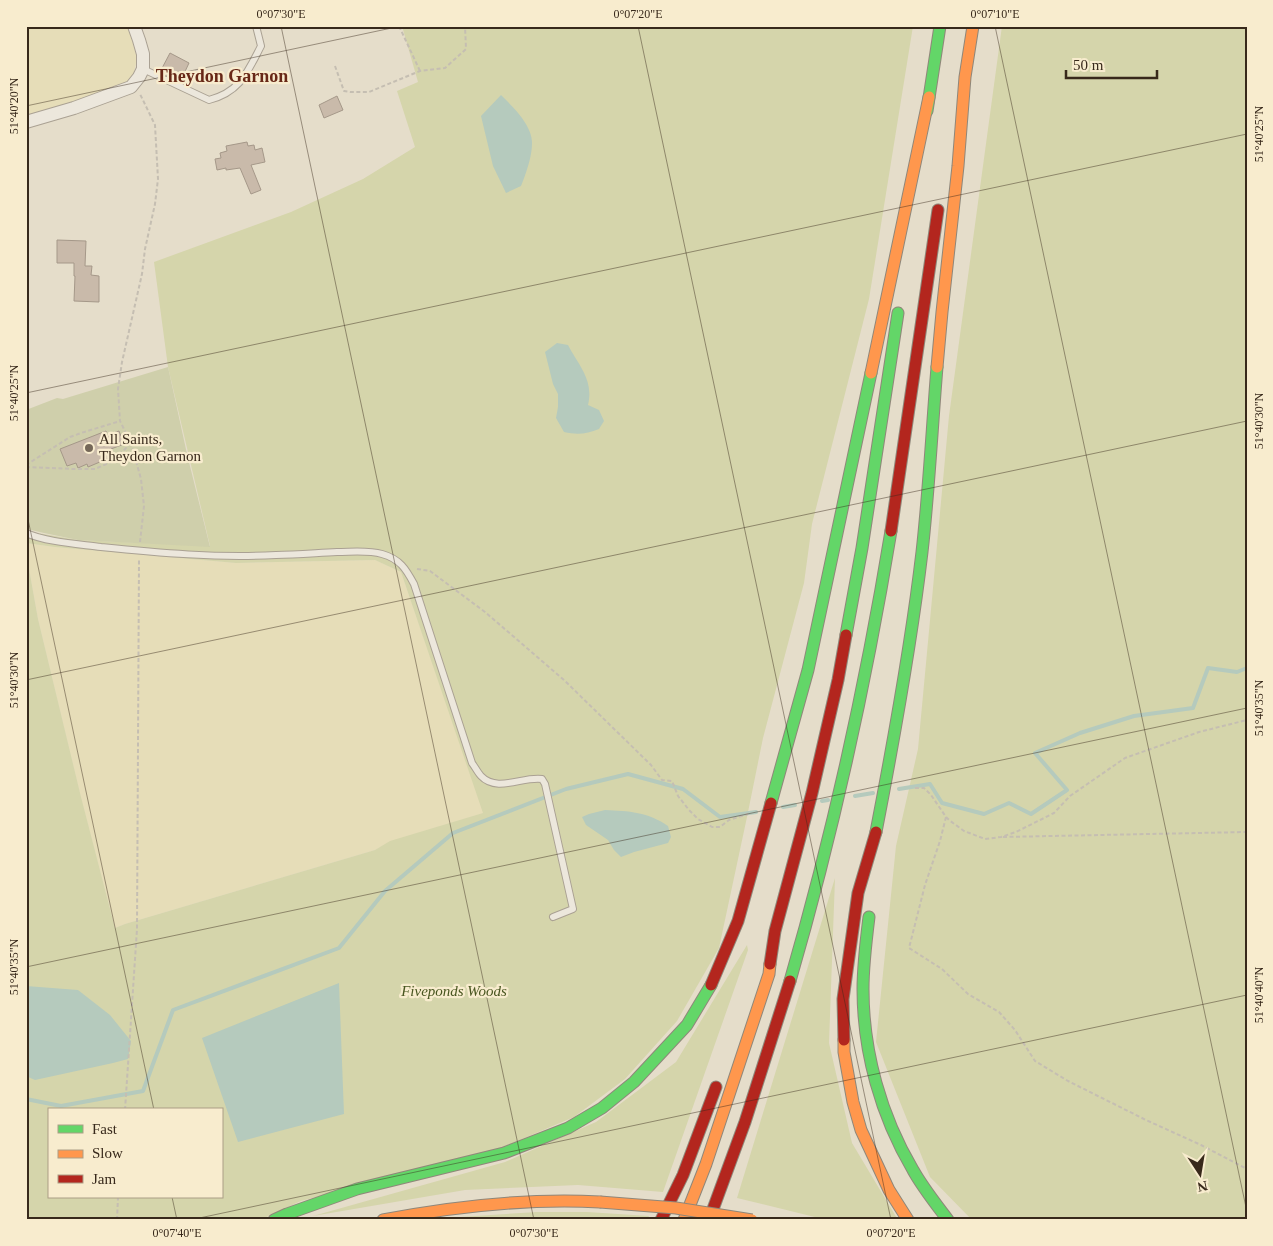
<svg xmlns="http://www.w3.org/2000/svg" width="1273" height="1246" viewBox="0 0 1273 1246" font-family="Georgia,serif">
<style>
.farmland{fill:#e6ddb8}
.green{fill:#d5d5ab;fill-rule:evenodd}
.cemetery{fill:#cfcfab}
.water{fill:#b5cabd}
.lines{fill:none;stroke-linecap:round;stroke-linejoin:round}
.stream{stroke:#b5cabd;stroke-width:4}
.building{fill:#c9baaa;stroke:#a59889}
.lane-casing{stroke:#aaa193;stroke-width:8}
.street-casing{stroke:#aaa193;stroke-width:14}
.fast-casing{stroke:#8f877a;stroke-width:13}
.slow-casing{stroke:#8f877a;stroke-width:13}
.jam-casing{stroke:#8f877a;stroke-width:13}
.path{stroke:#c5beb2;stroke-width:2;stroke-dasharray:4 2.5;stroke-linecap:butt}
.lane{stroke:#ece7dc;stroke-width:6}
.street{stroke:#ece7dc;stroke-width:12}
.fast{stroke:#63d668;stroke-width:11}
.slow{stroke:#ff974d;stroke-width:11}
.jam{stroke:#b3261e;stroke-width:11}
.slow-bridge-casing{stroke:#8f877a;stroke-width:13;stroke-linecap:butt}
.slow-bridge{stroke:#ff974d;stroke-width:11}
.ticks{fill:none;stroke:#38291b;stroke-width:1;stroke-opacity:0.45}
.poi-dot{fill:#756858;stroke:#f8ecce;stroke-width:2}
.labels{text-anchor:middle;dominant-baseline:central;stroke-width:4.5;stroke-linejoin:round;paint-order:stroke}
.poi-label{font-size:15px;fill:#38291b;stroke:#f8ecce;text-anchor:start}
.park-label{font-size:15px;font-style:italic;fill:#495620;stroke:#f8ecce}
.quarter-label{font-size:18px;font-weight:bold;fill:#682817;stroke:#f8ecce}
.neatline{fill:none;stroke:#38291b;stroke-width:2}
.ticks-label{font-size:12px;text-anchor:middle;fill:#38291b}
</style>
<rect width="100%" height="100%" fill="#e5ddca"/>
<path class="farmland" d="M 26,26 L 127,26 L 131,36 L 137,58 L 134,73 L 126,84 L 69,106 L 26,117 Z
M 26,543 L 55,547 L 236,563 L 375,560 L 401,572 L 484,813 L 390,842 L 375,850 L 125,924 L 115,928 L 81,798 L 38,619 L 26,552 Z"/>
<path class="green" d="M 402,26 L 913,26 L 869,299 L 812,524 L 804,583 L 763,738 L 747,817 L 719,948 L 677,1021 L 625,1079 L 574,1117 L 496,1150 L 301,1201 L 260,1220 L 26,1220 L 26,552 L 38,619 L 81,797 L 115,928 L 125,924 L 375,850 L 390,841 L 483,813 L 401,572 L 375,560 L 236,563 L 55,547 L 26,543 L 26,531 L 78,540 L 210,546 L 168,367 L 154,262 L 291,212 L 363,179 L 415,147 L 397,91 L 418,82 ZM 49,1110 L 221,1110 L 221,1197 L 49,1197 Z
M 1002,26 L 1247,26 L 1247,1220 L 972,1220 L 930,1177 L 876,1042 L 896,846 L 918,749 L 949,416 Z
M 835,878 L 829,1043 L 852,1143 L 898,1220 L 827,1220 L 737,1198 Z
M 747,945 L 748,950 L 663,1192 L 578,1185 L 465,1190 L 313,1216 L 505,1162 L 596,1122 L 676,1062 Z
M 537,1212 L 587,1212 L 649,1216 L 647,1220 L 460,1220 L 444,1218 Z"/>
<path class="cemetery" d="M 168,367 L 187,454 L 210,547 L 78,540 L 44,533 L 27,529 L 26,527 L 26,410 L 57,398 L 63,399 Z"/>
<path class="water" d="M 501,95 C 513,107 533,126 532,144 C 532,156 526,174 521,186 L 506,193 L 493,166 L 481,116 Z
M 557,343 L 568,345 C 579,366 594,380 588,405 L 599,410 L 604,421 L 599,429 C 587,434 577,435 564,432 L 556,418 L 558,407 L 558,394 L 553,384 L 545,352 Z
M 605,810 C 629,811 648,812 668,826 L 671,837 L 668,843 L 634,852 L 621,857 L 614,850 L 608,840 L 586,825 L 582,817 L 589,814 Z
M 339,983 L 344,1114 L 238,1142 L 202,1038 Z
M 26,986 L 78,990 L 110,1015 L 131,1041 L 128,1059 L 113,1063 L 35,1080 L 26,1076 Z"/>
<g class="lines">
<path class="stream" d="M 899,789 L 930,784 L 942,803 L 984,814 L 1009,803 L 1031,814 L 1067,790 L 1035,753 L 1080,733 L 1134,716 L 1193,708 L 1208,668 L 1237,672 L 1247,668
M 855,796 L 873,793
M 822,801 L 828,800
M 783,807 L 795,805
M 26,1099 L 61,1106 L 143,1091 L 173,1010 L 339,948 L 385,891 L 453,833 L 566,789 L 628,774 L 683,789 L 720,817 L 756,812"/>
</g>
<path class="building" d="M 170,53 L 189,63 L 182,78 L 177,76 L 176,78 L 160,72 Z
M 337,96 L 343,110 L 324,118 L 319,105 Z
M 247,142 L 248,146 L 254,145 L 255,150 L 262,148 L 265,162 L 251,165 L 261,190 L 251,194 L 240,168 L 226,170 L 226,168 L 217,170 L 215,159 L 221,158 L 220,153 L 227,151 L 226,146 Z
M 57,240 L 86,241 L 85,266 L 92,266 L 91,275 L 99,276 L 99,302 L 74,301 L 75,276 L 74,276 L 74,263 L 57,263 Z
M 106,431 L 107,435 L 119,431 L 124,444 L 111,449 L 114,456 L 88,467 L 87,464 L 78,468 L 76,463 L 67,466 L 60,449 Z"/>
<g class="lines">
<g class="lane-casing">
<path id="lane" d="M 143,69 L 209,100 C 240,92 247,73 261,46 L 256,26
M 26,533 C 46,542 79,544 101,547 C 159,553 217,558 276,555 C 296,555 316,553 337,552 C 352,552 368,550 382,554 C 400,559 406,569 414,584 L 472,763 C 475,767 478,773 481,776 C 497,793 523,776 542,779 L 545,784 L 573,909 L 553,917"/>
</g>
<g class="street-casing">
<path id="street" d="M 26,122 L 74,108 L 131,87 L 139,77 L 143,69 L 143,54 L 139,40 L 134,26"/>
</g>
<g class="fast-casing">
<path id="fast" d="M 927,111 L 940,26
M 846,635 L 862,548 L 898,313
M 771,803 L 808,670 L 871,373
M 876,832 C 894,739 911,646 922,552 C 929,490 932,428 937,367
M 869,917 C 866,941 863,965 863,989 C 863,1052 881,1116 913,1170 C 923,1188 936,1204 948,1220
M 790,981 C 833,833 866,683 891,531
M 274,1220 L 287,1214 L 357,1189 L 504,1153 L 568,1128 L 602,1108 L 634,1082 L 687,1025 L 711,985"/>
</g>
<g class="slow-casing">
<path id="slow" d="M 937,367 L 942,312 L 958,166 L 965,77 L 973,26
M 871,373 L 929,97
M 844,1040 L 844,1052 L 853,1102 L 861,1130 L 889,1190 L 908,1220
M 383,1220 C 456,1206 526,1198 600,1202
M 684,1220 L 706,1164 L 769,974 L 770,964"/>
</g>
<g class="jam-casing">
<path id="jam" d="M 891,531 L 938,210
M 770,964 L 775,931 L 812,793 L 838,680 L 846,635
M 711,985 L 738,921 L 771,803
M 844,1040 L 843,999 L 858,893 L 876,832
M 661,1220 L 683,1175 L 716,1087
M 709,1220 L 745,1122 L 790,981"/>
</g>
<path class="path" d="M 399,26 L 420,71
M 335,66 L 344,91 L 350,92 L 369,92 L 420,71 L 445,68 L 466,49 L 465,26
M 26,465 L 70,437 L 81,433 L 120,421
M 26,467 L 74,469 L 95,469 L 113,461 L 130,444
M 140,542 L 144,506 L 141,479 L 131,443 L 120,421 L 118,389 L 122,362 L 142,274 L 145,249 L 155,204 L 158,179 L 155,125 L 140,94
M 417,569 L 430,571 L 485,612 L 564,680 L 651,765 L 662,780 L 672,781 L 678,796 L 689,810 L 698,819 L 712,827 L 720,827 L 729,820 L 748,814
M 915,788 L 924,788 L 931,795 L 946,817 L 940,841 L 925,885 L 909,948 L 942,969 L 968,994 L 999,1012 L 1015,1030 L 1035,1061 L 1068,1081 L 1146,1120 L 1201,1145 L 1247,1169
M 946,817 L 949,820 L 964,831 L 985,839 L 1001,837 L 1016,832 L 1054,813 L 1070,796 L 1125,758 L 1199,732 L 1247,720
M 1003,837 L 1247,832
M 125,1110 L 137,929 L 139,559
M 117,1220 L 118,1197"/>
<use href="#lane" class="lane"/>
<use href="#street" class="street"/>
<use href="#fast" class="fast"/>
<use href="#slow" class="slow"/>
<use href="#jam" class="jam"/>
<g class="slow-bridge-casing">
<path id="slow-bridge" d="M 600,1202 L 676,1208 L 752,1220"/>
</g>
<use href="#slow-bridge" class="slow-bridge"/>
</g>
<path class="ticks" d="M 281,26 L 534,1220M 638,26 L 891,1220M 995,26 L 1247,1212M 26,106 L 401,26M 26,393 L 1247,134M 26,510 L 154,1110M 26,680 L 1247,421M 26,967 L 1247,708M 172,1197 L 177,1220M 190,1220 L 1247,995"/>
<circle class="poi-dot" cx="89" cy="448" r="5"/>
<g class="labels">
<g class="poi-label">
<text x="99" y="439">All Saints,<tspan x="99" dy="17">Theydon Garnon</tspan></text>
</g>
<g class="park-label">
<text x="454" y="991">Fiveponds Woods</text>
</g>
<g class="quarter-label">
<text x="222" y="76">Theydon Garnon</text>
</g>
</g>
<rect width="1273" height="1246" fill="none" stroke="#f8ecce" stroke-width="55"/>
<rect x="48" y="1108" width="175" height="90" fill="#f8ecce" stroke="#ab9e86"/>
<rect x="58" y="1125" width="25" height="8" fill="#63d668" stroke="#ab9e86"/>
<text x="92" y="1134" font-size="15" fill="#38291b">Fast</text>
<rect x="58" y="1150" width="25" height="8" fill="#ff974d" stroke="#ab9e86"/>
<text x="92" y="1158" font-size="15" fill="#38291b">Slow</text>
<rect x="58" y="1175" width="25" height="8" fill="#b3261e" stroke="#ab9e86"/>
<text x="92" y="1184" font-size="15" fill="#38291b">Jam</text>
<g transform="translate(1200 1174) rotate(168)" stroke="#f8ecce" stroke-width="4" paint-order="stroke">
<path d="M0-4L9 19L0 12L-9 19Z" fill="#38291b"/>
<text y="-8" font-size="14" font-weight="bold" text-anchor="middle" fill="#38291b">N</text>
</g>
<path d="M1066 70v8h91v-8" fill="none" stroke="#38291b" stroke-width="2.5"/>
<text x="1073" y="70" font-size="15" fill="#38291b" stroke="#f8ecce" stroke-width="4" paint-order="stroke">50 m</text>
<rect x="28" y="28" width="1218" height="1190" class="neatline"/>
<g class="ticks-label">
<text x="281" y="18">0°07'30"E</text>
<text x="638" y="18">0°07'20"E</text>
<text x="995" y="18">0°07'10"E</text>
<text transform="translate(14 106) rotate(-90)" y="4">51°40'20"N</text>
<text transform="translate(1259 134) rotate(-90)" y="4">51°40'25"N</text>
<text transform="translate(14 393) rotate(-90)" y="4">51°40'25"N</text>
<text transform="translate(1259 421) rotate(-90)" y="4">51°40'30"N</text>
<text transform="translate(14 680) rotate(-90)" y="4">51°40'30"N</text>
<text transform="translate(1259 708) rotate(-90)" y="4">51°40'35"N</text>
<text transform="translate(14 967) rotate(-90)" y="4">51°40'35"N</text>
<text transform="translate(1259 995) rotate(-90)" y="4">51°40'40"N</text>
<text x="177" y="1237">0°07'40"E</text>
<text x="534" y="1237">0°07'30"E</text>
<text x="891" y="1237">0°07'20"E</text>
</g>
</svg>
